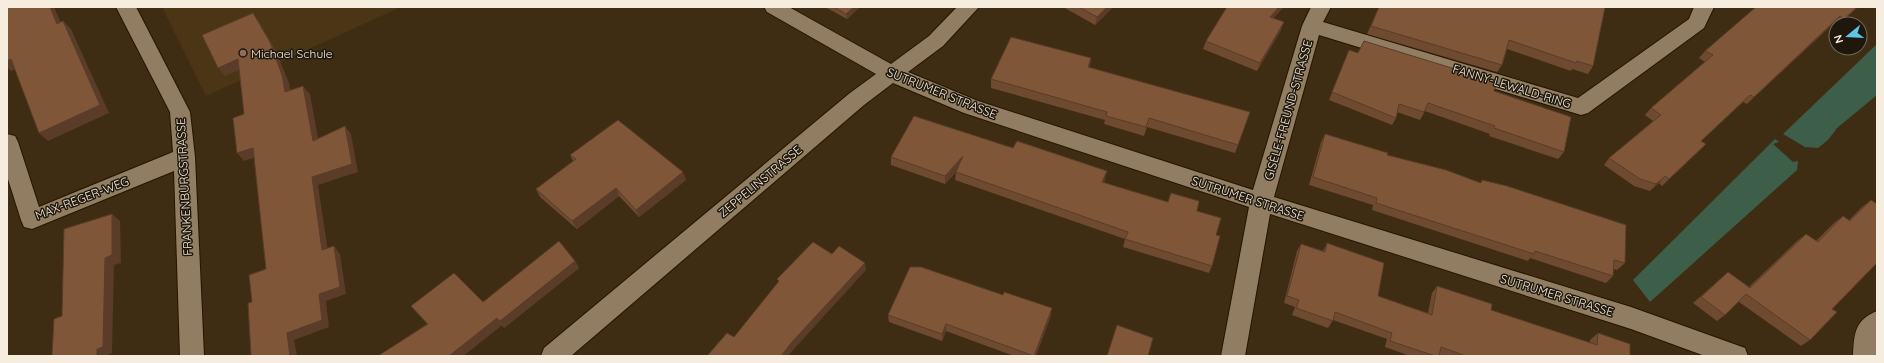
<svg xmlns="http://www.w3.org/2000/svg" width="1884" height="363" viewBox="0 0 1884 363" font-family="Quicksand,sans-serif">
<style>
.built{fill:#4a3614}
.green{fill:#3d5e49}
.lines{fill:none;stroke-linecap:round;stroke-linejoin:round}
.minor-casing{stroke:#241500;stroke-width:2}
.minor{fill:#917e62;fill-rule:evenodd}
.wall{fill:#6e4a31}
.shaded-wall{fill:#5a3c28}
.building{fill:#805639;stroke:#5a3c28}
.education-dot{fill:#8d6e63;stroke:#1f170c;stroke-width:1.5}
.labels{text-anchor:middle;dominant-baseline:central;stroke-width:3;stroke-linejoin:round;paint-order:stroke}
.poi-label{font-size:12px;fill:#f7edde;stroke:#1f170c;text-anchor:start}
.street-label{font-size:12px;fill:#f7edde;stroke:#1f170c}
</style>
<rect width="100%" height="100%" fill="#3e2d13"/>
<path class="built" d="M 162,7 L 401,7 L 206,96 Z"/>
<path class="green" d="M 1877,44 L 1877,95 L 1837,128 L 1828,140 L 1818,148 L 1805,147 L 1783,134 Z
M 1775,139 L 1779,142 L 1773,144 L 1793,162 L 1798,161 L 1797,170 L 1650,302 L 1633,280 Z"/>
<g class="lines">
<g class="minor-casing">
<path id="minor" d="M 116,7 L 136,7 L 190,112 L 195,157 L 204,356 L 180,356 L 174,171 L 32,229 L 24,227 L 21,220 L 7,176 L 7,134 L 15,136 L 18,142 L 39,207 L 173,152 L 170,112 Z
M 764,7 L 789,7 L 891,64 L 929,36 L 957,7 L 979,7 L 943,46 L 908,72 L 978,101 L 1253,190 L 1302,26 L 1311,7 L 1331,7 L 1323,22 L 1578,98 L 1689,19 L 1694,7 L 1714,7 L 1704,28 L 1588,113 L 1581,115 L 1319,35 L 1274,197 L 1631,307 L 1745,348 L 1748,356 L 1705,356 L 1631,329 L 1270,214 L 1245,356 L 1221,356 L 1249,207 L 964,113 L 893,83 L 864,105 L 571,356 L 541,356 L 544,348 L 850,93 L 876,74 L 767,12 Z
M 1877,311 L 1877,356 L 1853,356 C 1854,335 1854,320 1877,311 Z"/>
</g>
<use href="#minor" class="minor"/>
</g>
<path class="wall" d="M 825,7 L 860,7 L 847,19 Z
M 1063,7 L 1113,7 L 1095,25 Z
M 1227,7 L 1284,7 L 1273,18 L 1281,30 L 1257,71 L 1203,49 L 1206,41 Z
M 1379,7 L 1605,7 L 1593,66 L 1588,74 L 1572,69 L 1571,71 L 1507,49 L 1502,65 L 1497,72 L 1367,34 Z
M 1756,7 L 1858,7 L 1839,24 L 1836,24 L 1836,25 L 1833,24 L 1747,104 L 1743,102 L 1701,141 L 1699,151 L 1662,186 L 1659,183 L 1650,191 L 1634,186 L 1604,165 L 1609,158 L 1653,121 L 1645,115 L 1651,108 L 1705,62 L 1699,58 L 1705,51 Z
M 1349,50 L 1358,53 L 1494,91 L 1564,152 L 1558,159 L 1489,136 L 1490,134 L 1425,111 L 1420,120 L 1397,112 L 1396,118 L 1392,125 L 1329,100 Z
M 1090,68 L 1238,145 L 1235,153 L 1147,127 L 1144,136 L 1104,124 L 1105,120 L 991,88 L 991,79 Z
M 1325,134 L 1387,155 L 1480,183 L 1482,180 L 1625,263 L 1617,270 L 1613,269 L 1613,276 L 1606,283 L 1530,258 L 1528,261 L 1372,210 L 1373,205 L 1309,185 L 1321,142 Z
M 570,155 L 686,180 L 639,217 L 619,196 L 577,229 L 540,197 L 536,189 L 573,161 Z
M 891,157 L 1105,179 L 1104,183 L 1197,211 L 1216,235 L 1212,266 L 1209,273 L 1123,247 L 1125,239 L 955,180 L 956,172 L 945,184 L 891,165 Z
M 1871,200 L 1832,309 L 1810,340 L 1801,346 L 1739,302 L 1725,315 L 1717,321 L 1693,303 L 1728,272 L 1749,287 L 1797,241 L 1806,234 L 1816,241 L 1834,223 L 1843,216 L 1849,220 L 1862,207 Z
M 1327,243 L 1378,296 L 1428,313 L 1432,293 L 1437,286 L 1491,310 L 1590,343 L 1590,340 L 1598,333 L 1630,356 L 1441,356 L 1439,355 L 1439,356 L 1410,356 L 1385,347 L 1387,339 L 1333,320 L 1328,328 L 1292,315 L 1295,307 L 1284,303 L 1297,251 L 1301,244 L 1323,251 Z
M 575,261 L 579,268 L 504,328 L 502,325 L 463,356 L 378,356 L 427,324 L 411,306 L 483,302 Z
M 888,315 L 1051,315 L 1036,356 L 1014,356 L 946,331 L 942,341 L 889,322 Z"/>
<path class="shaded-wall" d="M 50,7 L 54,7 L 65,32 L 57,24 Z
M 854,7 L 860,7 L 847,19 L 846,14 Z
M 1107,7 L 1113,7 L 1095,25 L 1097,17 Z
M 1279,7 L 1284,7 L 1267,25 L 1270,17 Z
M 1857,7 L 1858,7 L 1839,24 L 1844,19 Z
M 253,13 L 259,21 L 276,51 L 289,83 L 292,100 L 285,92 Z
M 1840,16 L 1833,24 L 1747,104 L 1754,97 Z
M 63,21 L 71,29 L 109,113 L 48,141 L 39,133 Z
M 1284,22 L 1281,30 L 1257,71 L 1260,63 Z
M 1091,58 L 1090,67 L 1086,76 L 1088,67 Z
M 11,59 L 20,68 L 11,71 L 7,67 L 7,61 Z
M 238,59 L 245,67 L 225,76 L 218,68 Z
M 303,86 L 310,94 L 320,149 L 313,141 Z
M 1750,95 L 1743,102 L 1694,148 L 1701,141 Z
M 345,126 L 351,134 L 358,172 L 318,185 L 329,258 L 322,250 L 312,177 Z
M 1706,144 L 1699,151 L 1662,186 L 1669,179 Z
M 253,148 L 260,156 L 244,161 L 237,153 Z
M 963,156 L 963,165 L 945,184 L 945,176 Z
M 1107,171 L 1105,179 L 1100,190 L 1102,182 Z
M 683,172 L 686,180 L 639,217 L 636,210 Z
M 1665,176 L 1659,183 L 1650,191 L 1656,184 Z
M 616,188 L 619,196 L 577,229 L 572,221 Z
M 112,214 L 120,221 L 121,263 L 114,265 L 112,353 L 106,356 L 97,356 L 105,258 Z
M 334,246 L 340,254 L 346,294 L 326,301 L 329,327 L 294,340 L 297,356 L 290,356 L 287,333 L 319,294 Z
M 575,261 L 579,268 L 504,328 L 500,321 Z
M 865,263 L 866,270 L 794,349 L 788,356 L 781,356 L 792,342 Z
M 1052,308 L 1051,315 L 1036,356 L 1034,356 Z
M 497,318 L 502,325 L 463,356 L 449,356 Z
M 946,324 L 946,331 L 942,341 L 942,334 Z"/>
<path class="building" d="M 7,7 L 50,7 L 57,24 L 63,21 L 100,105 L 39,133 L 11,59 L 7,61 Z
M 834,7 L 854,7 L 846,14 Z
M 1079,7 L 1107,7 L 1097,17 Z
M 1227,7 L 1279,7 L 1270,17 L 1284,22 L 1260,63 L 1206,41 Z
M 1379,7 L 1605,7 L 1593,66 L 1577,61 L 1576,63 L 1509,40 L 1502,65 L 1371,26 Z
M 1756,7 L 1857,7 L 1844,19 L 1840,16 L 1754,97 L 1750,95 L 1701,141 L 1706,144 L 1669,179 L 1665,176 L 1656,184 L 1640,179 L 1609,158 L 1661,115 L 1651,108 L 1713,55 L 1705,51 Z
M 253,13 L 270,42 L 282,75 L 285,92 L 303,86 L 313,141 L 345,126 L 352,164 L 312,177 L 322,250 L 334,246 L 340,287 L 319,294 L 322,320 L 287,333 L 290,356 L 251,356 L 248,303 L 252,302 L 249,275 L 266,269 L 253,148 L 237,153 L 233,118 L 244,114 L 238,59 L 218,68 L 202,35 Z
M 1011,37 L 1091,58 L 1088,67 L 1250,112 L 1238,145 L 1149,118 L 1146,127 L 1106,116 L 1107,112 L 991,79 Z
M 1364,41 L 1497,82 L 1494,91 L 1571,117 L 1564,152 L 1494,128 L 1495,126 L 1428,103 L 1424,112 L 1399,104 L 1396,118 L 1332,92 L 1349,50 L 1358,53 Z
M 914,116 L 1013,148 L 1017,141 L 1107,171 L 1102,182 L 1168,202 L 1171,193 L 1199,201 L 1197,211 L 1221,218 L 1216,235 L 1220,236 L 1212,266 L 1125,239 L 1128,232 L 956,172 L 963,156 L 945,176 L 891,157 Z
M 618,120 L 683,172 L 636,210 L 616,188 L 572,221 L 536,189 L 576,159 L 570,155 Z
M 1325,134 L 1388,153 L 1387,155 L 1446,170 L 1481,183 L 1482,180 L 1507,186 L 1626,225 L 1625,263 L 1614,260 L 1613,276 L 1535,251 L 1534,254 L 1376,203 L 1377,198 L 1313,177 Z
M 1871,200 L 1877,204 L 1877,263 L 1832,309 L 1837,312 L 1810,340 L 1746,294 L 1725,315 L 1701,297 L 1728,272 L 1750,288 L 1806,234 L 1818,242 L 1843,216 L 1850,221 Z
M 112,214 L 112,255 L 105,258 L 103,347 L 97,349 L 97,356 L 52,356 L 54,319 L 62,316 L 64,229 Z
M 559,241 L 575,261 L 500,321 L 497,318 L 454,352 L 449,356 L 378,356 L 428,324 L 411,306 L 454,273 L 483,302 Z
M 813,242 L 832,254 L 839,246 L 865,263 L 792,342 L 781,356 L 707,356 L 727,333 L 734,337 L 779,281 L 777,279 Z
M 1327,243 L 1384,263 L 1378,296 L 1432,315 L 1437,286 L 1492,304 L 1491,310 L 1597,345 L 1598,333 L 1630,344 L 1630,356 L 1466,356 L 1441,347 L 1439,356 L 1435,356 L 1390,341 L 1392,333 L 1335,312 L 1333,321 L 1296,308 L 1299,300 L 1287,296 L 1301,244 L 1325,252 Z
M 910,267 L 921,267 L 1003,295 L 1004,292 L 1052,308 L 1034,356 L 946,324 L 942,334 L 888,315 Z
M 1117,325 L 1153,338 L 1148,356 L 1107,356 Z"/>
<circle class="education-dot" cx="243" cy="53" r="4"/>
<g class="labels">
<g class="poi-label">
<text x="251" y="53">Michael Schule</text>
</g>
<g class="street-label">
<text transform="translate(1512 86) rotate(17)">FANNY-LEWALD-RING</text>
<text transform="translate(942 93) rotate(22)">SUTRUMER STRASSE</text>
<text transform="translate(1288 110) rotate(-74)">GISÈLE-FREUND-STRASSE</text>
<text transform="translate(760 181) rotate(-40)">ZEPPELINSTRASSE</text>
<text transform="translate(184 187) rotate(-93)">FRANKENBURGSTRASSE</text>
<text transform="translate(82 198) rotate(-21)">MAX-REGER-WEG</text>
<text transform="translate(1248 198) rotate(18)">SUTRUMER STRASSE</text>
<text transform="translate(1557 295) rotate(17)">SUTRUMER STRASSE</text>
</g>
</g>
<rect width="1884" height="363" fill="none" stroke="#f7edde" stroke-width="16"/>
<g transform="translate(1848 36) rotate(252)"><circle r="19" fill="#1f170c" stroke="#756d60"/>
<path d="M0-3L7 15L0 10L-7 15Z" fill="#5ac8e6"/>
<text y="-6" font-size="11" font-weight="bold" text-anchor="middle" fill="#f7edde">N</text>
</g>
</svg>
